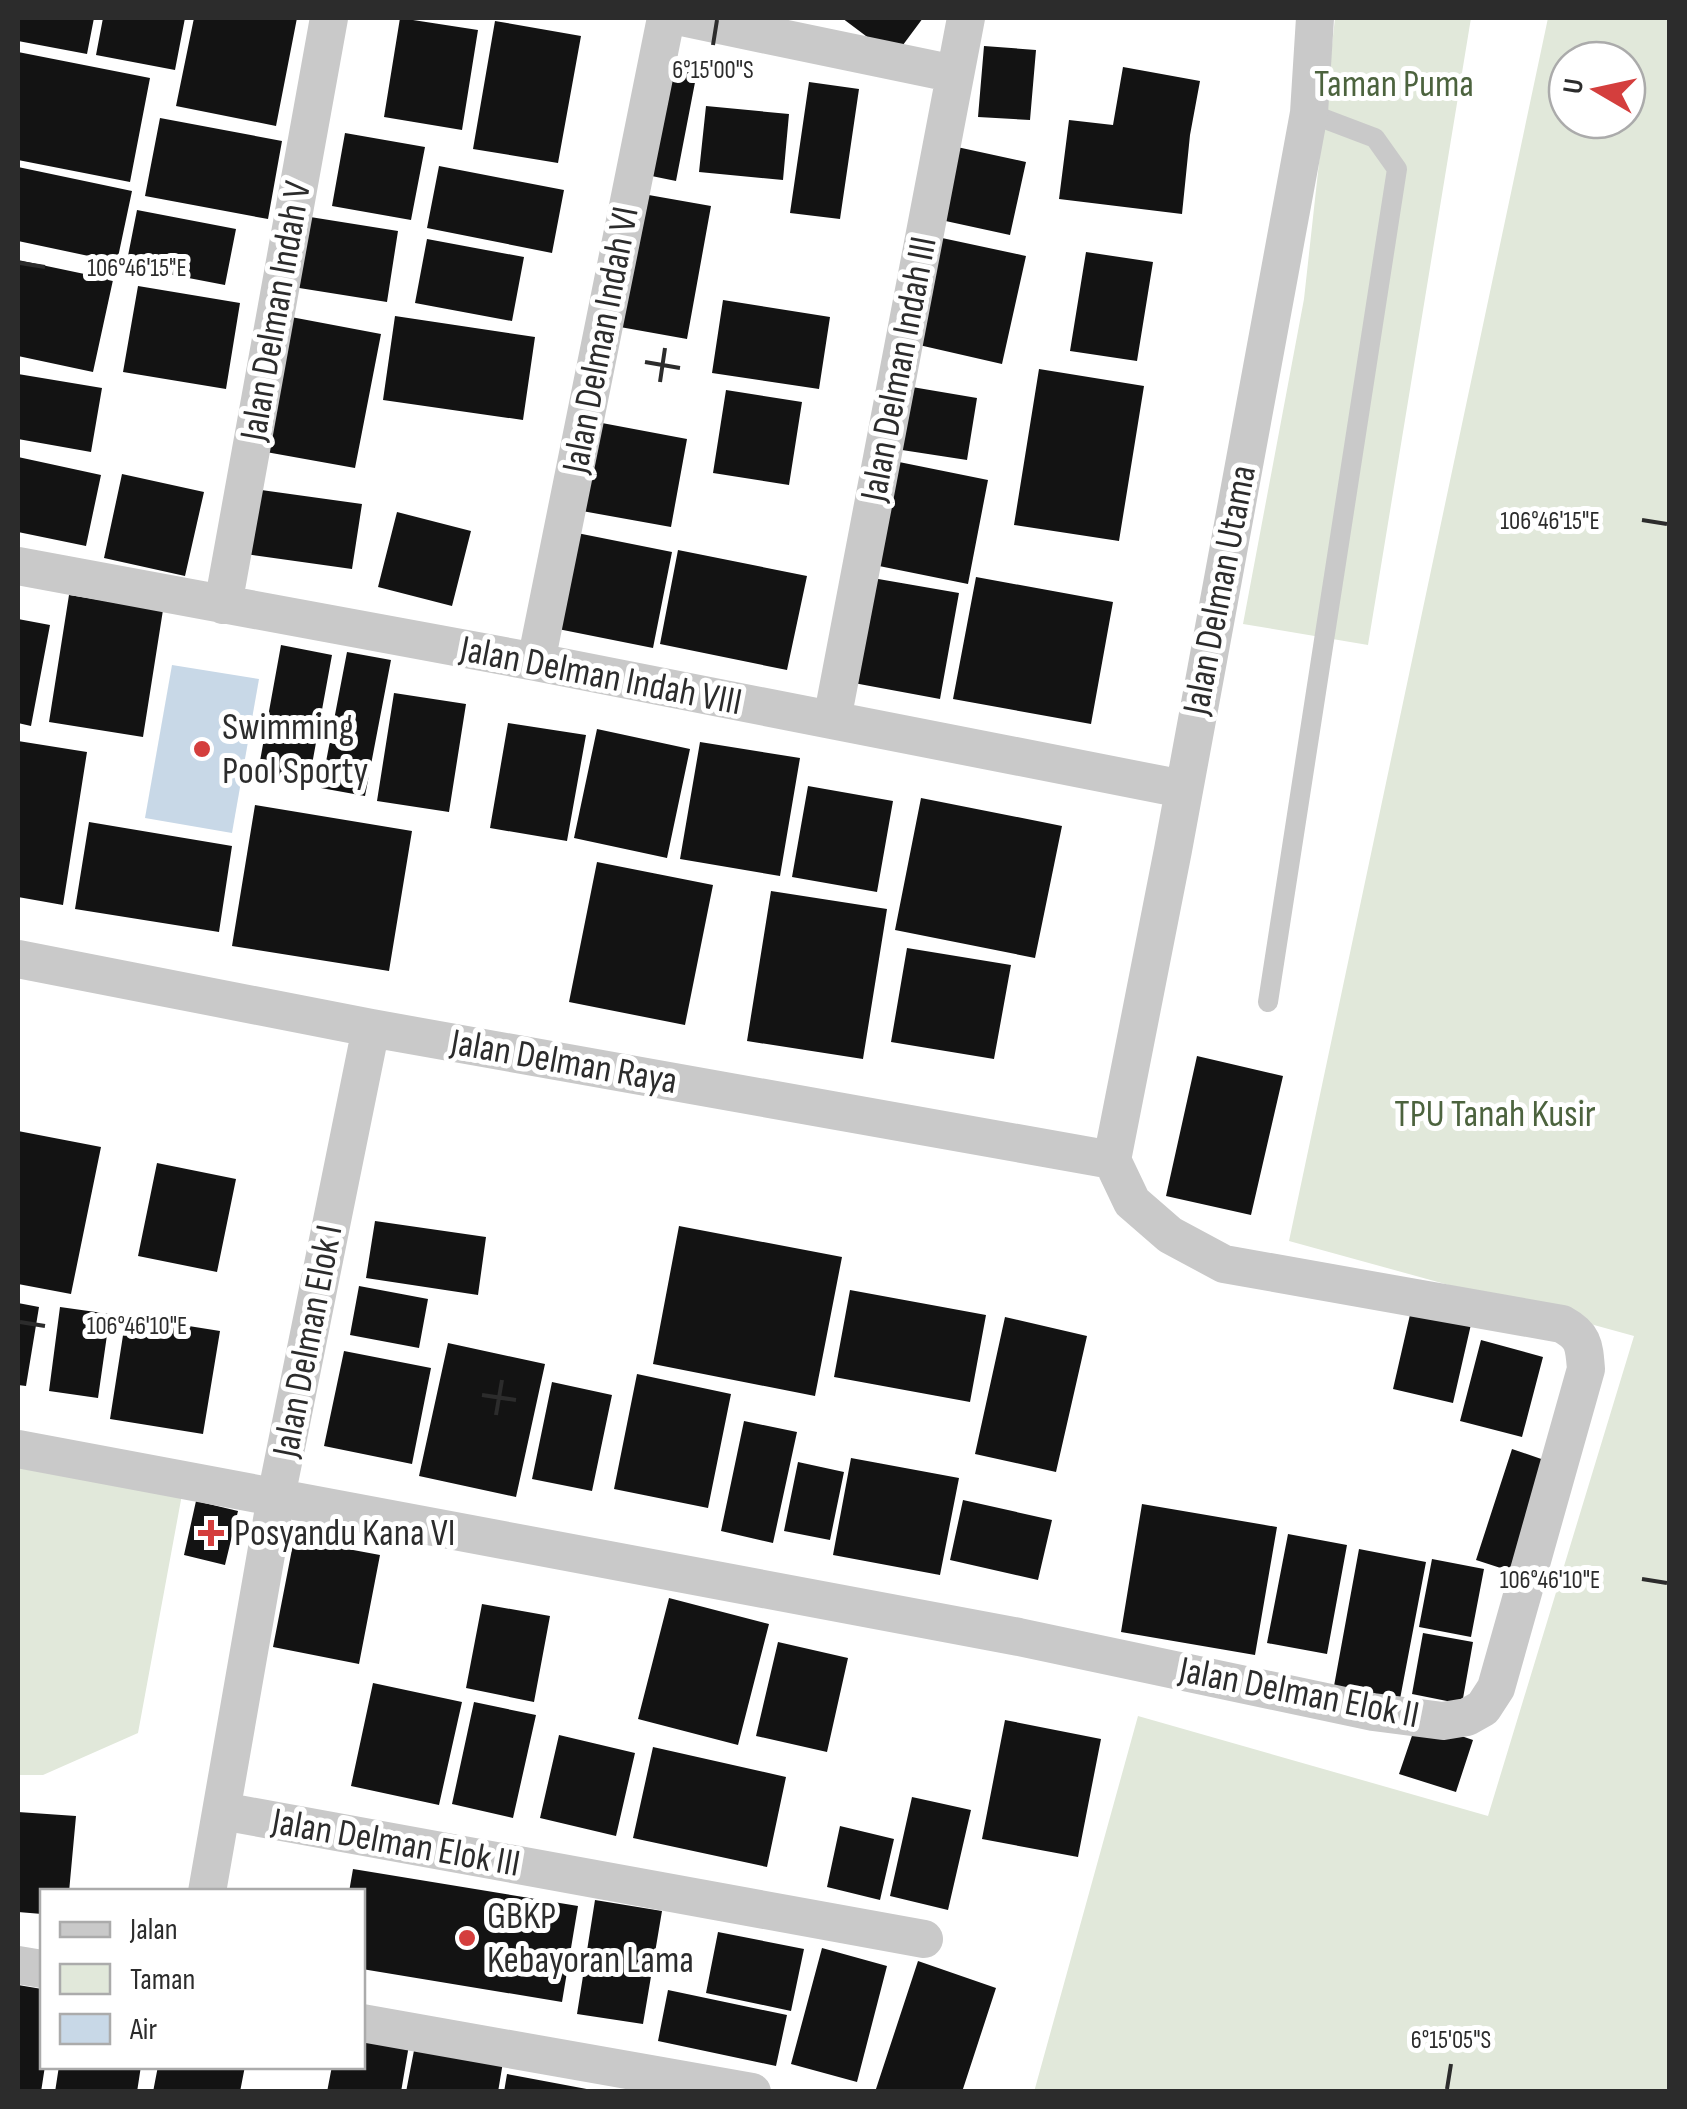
<svg xmlns="http://www.w3.org/2000/svg" width="1687" height="2109" viewBox="0 0 1687 2109" font-family="'Sofia Sans Condensed',sans-serif">
<style>
.green{fill:#e1e8da;fill-rule:evenodd}
.water{fill:#c8d8e7}
.building{fill:#131313}
.lines{fill:none;stroke-linecap:round;stroke-linejoin:round}
.lane{stroke:#c9c9c9;stroke-width:20}
.street{stroke:#c9c9c9;stroke-width:38}
.ticks{fill:none;stroke:#2c2c2c;stroke-width:4}
.poi-dot{fill:#d43e3d;stroke:#fff;stroke-width:4}
.labels{text-anchor:middle;dominant-baseline:central;stroke-width:10;stroke-linejoin:round;paint-order:stroke}
.park-label{font-size:38px;fill:#4c633e;stroke:#fff}
.street-label{font-size:38px;fill:#2c2c2c;stroke:#fff}
.poi-label{font-size:38px;fill:#2c2c2c;stroke:#fff;text-anchor:start}
.ticks-label{font-size:25px;text-anchor:middle;fill:#2c2c2c;stroke:#fff;stroke-width:10;stroke-linejoin:round;paint-order:stroke}
</style>
<rect width="100%" height="100%" fill="#fff"/>
<path class="green" d="M 1335,18 L 1471,18 L 1368,645 L 1243,624 L 1304,299 Z
M 1548,18 L 1669,18 L 1669,2091 L 1034,2092 L 1138,1716 L 1488,1816 L 1634,1336 L 1289,1241 ZM 1567,60 L 1627,60 L 1627,120 L 1567,120 Z
M 18,1460 L 183,1489 L 138,1733 L 43,1775 L 18,1775 Z"/>
<path class="water" d="M 172,665 L 259,679 L 232,833 L 145,818 Z"/>
<path class="building" d="M 18,18 L 94,18 L 87,54 L 18,41 Z
M 103,18 L 185,18 L 175,70 L 96,55 Z
M 194,18 L 297,18 L 276,126 L 176,106 Z
M 400,18 L 478,30 L 462,130 L 384,117 Z
M 842,18 L 923,18 L 894,57 Z
M 495,21 L 581,36 L 558,163 L 473,149 Z
M 984,46 L 1036,50 L 1030,120 L 978,117 Z
M 18,52 L 150,78 L 130,182 L 18,160 Z
M 657,64 L 697,72 L 676,181 L 637,173 Z
M 1123,67 L 1200,81 L 1190,135 L 1182,214 L 1059,199 L 1069,120 L 1113,125 Z
M 809,82 L 859,89 L 840,219 L 790,213 Z
M 706,106 L 789,114 L 783,180 L 699,172 Z
M 160,118 L 282,141 L 268,219 L 145,196 Z
M 345,133 L 425,147 L 411,220 L 332,206 Z
M 957,147 L 1026,162 L 1010,235 L 941,220 Z
M 439,166 L 564,190 L 552,253 L 427,228 Z
M 18,167 L 132,191 L 117,262 L 18,241 Z
M 643,194 L 711,206 L 687,339 L 620,327 Z
M 137,210 L 236,229 L 225,285 L 126,266 Z
M 304,216 L 398,231 L 387,302 L 293,287 Z
M 942,238 L 1026,256 L 1002,364 L 919,345 Z
M 427,239 L 524,257 L 512,321 L 415,303 Z
M 1086,252 L 1153,262 L 1137,361 L 1070,351 Z
M 18,260 L 113,280 L 93,372 L 18,356 Z
M 138,286 L 240,303 L 226,389 L 123,372 Z
M 723,300 L 830,317 L 819,389 L 712,373 Z
M 395,316 L 535,337 L 523,420 L 383,400 Z
M 291,317 L 381,334 L 355,468 L 266,452 Z
M 1039,369 L 1144,386 L 1119,541 L 1014,525 Z
M 18,374 L 102,388 L 91,452 L 18,439 Z
M 912,387 L 977,398 L 967,460 L 902,450 Z
M 726,390 L 802,402 L 789,485 L 713,473 Z
M 586,420 L 687,439 L 671,527 L 571,509 Z
M 18,457 L 101,475 L 86,546 L 18,532 Z
M 899,462 L 988,480 L 968,584 L 879,566 Z
M 122,474 L 204,492 L 185,576 L 104,558 Z
M 247,488 L 362,504 L 352,569 L 238,553 Z
M 397,512 L 471,531 L 452,606 L 378,587 Z
M 567,531 L 672,552 L 653,648 L 548,627 Z
M 678,550 L 807,576 L 787,670 L 660,644 Z
M 861,576 L 959,593 L 940,699 L 843,681 Z
M 976,577 L 1113,602 L 1091,724 L 953,699 Z
M 69,595 L 163,610 L 143,737 L 49,722 Z
M 18,619 L 50,625 L 31,726 L 18,723 Z
M 281,645 L 332,655 L 309,781 L 258,772 Z
M 347,652 L 391,660 L 365,796 L 321,788 Z
M 394,693 L 466,704 L 449,812 L 377,801 Z
M 508,723 L 586,735 L 567,841 L 490,828 Z
M 597,729 L 690,749 L 667,858 L 574,838 Z
M 18,741 L 87,752 L 63,905 L 18,897 Z
M 700,742 L 800,758 L 780,876 L 680,859 Z
M 808,786 L 893,801 L 877,892 L 792,877 Z
M 921,798 L 1062,826 L 1035,958 L 895,930 Z
M 255,805 L 412,831 L 389,971 L 232,946 Z
M 89,822 L 232,846 L 219,932 L 75,909 Z
M 597,862 L 713,885 L 685,1025 L 569,1002 Z
M 771,891 L 887,909 L 863,1059 L 747,1041 Z
M 907,948 L 1011,965 L 994,1059 L 891,1042 Z
M 1197,1056 L 1283,1076 L 1251,1215 L 1166,1196 Z
M 18,1131 L 101,1147 L 71,1294 L 18,1284 Z
M 157,1163 L 236,1179 L 217,1272 L 138,1256 Z
M 375,1221 L 486,1237 L 478,1295 L 366,1278 Z
M 679,1226 L 842,1257 L 815,1396 L 653,1364 Z
M 359,1286 L 428,1299 L 419,1348 L 350,1335 Z
M 850,1290 L 986,1315 L 970,1402 L 834,1377 Z
M 18,1303 L 39,1307 L 26,1386 L 18,1385 Z
M 1412,1306 L 1472,1320 L 1453,1403 L 1393,1389 Z
M 60,1307 L 110,1314 L 98,1398 L 49,1391 Z
M 126,1316 L 220,1331 L 203,1434 L 110,1419 Z
M 1005,1317 L 1087,1336 L 1056,1472 L 975,1454 Z
M 1481,1340 L 1543,1357 L 1522,1437 L 1460,1421 Z
M 448,1343 L 545,1364 L 516,1497 L 419,1476 Z
M 344,1351 L 431,1368 L 412,1464 L 324,1446 Z
M 637,1374 L 731,1394 L 708,1508 L 614,1489 Z
M 552,1382 L 612,1395 L 592,1491 L 532,1479 Z
M 744,1421 L 797,1432 L 773,1543 L 721,1531 Z
M 1512,1449 L 1550,1462 L 1513,1572 L 1476,1560 Z
M 851,1458 L 959,1478 L 940,1575 L 833,1555 Z
M 798,1462 L 844,1472 L 830,1540 L 784,1531 Z
M 963,1500 L 1052,1520 L 1038,1580 L 950,1560 Z
M 196,1501 L 238,1511 L 225,1565 L 184,1555 Z
M 1142,1504 L 1277,1527 L 1255,1655 L 1121,1632 Z
M 1288,1534 L 1347,1545 L 1327,1654 L 1267,1643 Z
M 294,1539 L 380,1555 L 359,1664 L 273,1647 Z
M 1359,1549 L 1426,1562 L 1400,1699 L 1334,1686 Z
M 1432,1559 L 1484,1569 L 1471,1637 L 1419,1627 Z
M 669,1598 L 769,1624 L 738,1745 L 638,1719 Z
M 482,1604 L 550,1616 L 534,1702 L 466,1688 Z
M 1423,1633 L 1473,1642 L 1462,1704 L 1412,1694 Z
M 778,1642 L 848,1658 L 827,1752 L 756,1736 Z
M 373,1683 L 462,1702 L 439,1805 L 351,1786 Z
M 474,1702 L 536,1715 L 513,1818 L 452,1804 Z
M 1005,1720 L 1101,1739 L 1078,1857 L 982,1839 Z
M 1417,1721 L 1473,1740 L 1456,1792 L 1399,1774 Z
M 559,1735 L 635,1753 L 616,1836 L 540,1818 Z
M 653,1747 L 786,1777 L 767,1867 L 633,1838 Z
M 912,1797 L 971,1810 L 948,1910 L 890,1896 Z
M 18,1812 L 76,1816 L 69,1892 L 42,1892 L 42,1914 L 18,1912 Z
M 840,1826 L 894,1839 L 880,1900 L 827,1887 Z
M 353,1869 L 578,1906 L 562,2002 L 362,1969 L 362,1892 L 349,1892 Z
M 595,1900 L 662,1911 L 643,2024 L 577,2014 Z
M 718,1932 L 804,1949 L 791,2011 L 706,1993 Z
M 822,1948 L 887,1966 L 857,2082 L 791,2064 Z
M 918,1961 L 996,1988 L 962,2092 L 875,2092 Z
M 18,1985 L 42,1989 L 42,2066 L 45,2066 L 41,2092 L 18,2092 Z
M 668,1990 L 787,2015 L 776,2066 L 658,2041 Z
M 362,2037 L 409,2045 L 401,2092 L 327,2092 L 332,2066 L 362,2066 Z
M 416,2040 L 504,2056 L 498,2092 L 406,2092 Z
M 59,2066 L 141,2066 L 137,2092 L 55,2092 Z
M 158,2066 L 245,2066 L 240,2092 L 153,2092 Z
M 507,2074 L 592,2090 L 592,2092 L 504,2092 Z"/>
<g class="lines">
<path class="lane" d="M 1268,1002 L 1397,169 L 1375,138 L 1309,113"/>
<path class="street" d="M 686,18 L 955,74
M 18,566 L 536,662 L 1183,789
M 223,605 L 329,18
M 536,662 L 666,18
M 832,720 L 966,18
M 18,959 L 371,1028 L 1112,1160
M 1112,1160 L 1173,850 L 1309,113 L 1315,18
M 18,1449 L 1019,1637 L 1373,1712 L 1443,1721 L 1467,1717 L 1483,1708 L 1496,1688 L 1586,1369 C 1584,1345 1584,1336 1562,1324 L 1224,1264 L 1170,1235 L 1132,1202 L 1112,1160
M 222,1811 L 924,1939
M 207,1892 L 276,1497 L 371,1028
M 18,1965 L 42,1969
M 362,2023 L 752,2092"/>
</g>
<path class="ticks" d="M 713,45 L 717,20M 20,263 L 45,267M 645,362 L 680,368M 660,382 L 665,348M 1642,520 L 1667,524M 20,1322 L 45,1326M 482,1395 L 516,1400M 496,1415 L 502,1380M 1642,1579 L 1667,1583M 1447,2089 L 1451,2064"/>
<g class="poi-dot">
<circle cx="202" cy="749" r="10"/>
<path d="M206 1518h10v10h10v10h-10v10h-10v-10h-10v-10h10z"/>
<circle cx="467" cy="1938" r="10"/>
</g>
<g class="labels">
<g class="park-label">
<text x="1394" y="84">Taman Puma</text>
<text x="1495" y="1114">TPU Tanah Kusir</text>
</g>
<g class="street-label">
<text transform="translate(276 311) rotate(-80)">Jalan Delman Indah V</text>
<text transform="translate(601 340) rotate(-79)">Jalan Delman Indah VI</text>
<text transform="translate(899 369) rotate(-79)">Jalan Delman Indah III</text>
<text transform="translate(1220 590) rotate(-79)">Jalan Delman Utama</text>
<text transform="translate(601 676) rotate(11)">Jalan Delman Indah VIII</text>
<text transform="translate(564 1062) rotate(10)">Jalan Delman Raya</text>
<text transform="translate(308 1341) rotate(-79)">Jalan Delman Elok I</text>
<text transform="translate(1299 1693) rotate(11)">Jalan Delman Elok II</text>
<text transform="translate(396 1843) rotate(10)">Jalan Delman Elok III</text>
</g>
<g class="poi-label">
<text x="222" y="727">Swimming<tspan x="222" dy="44">Pool Sporty</tspan></text>
<text x="234" y="1533">Posyandu Kana VI</text>
<text x="487" y="1916">GBKP<tspan x="487" dy="44">Kebayoran Lama</tspan></text>
</g>
</g>
<g class="ticks-label">
<text x="713" y="78">6°15'00"S</text>
<text x="137" y="276">106°46'15"E</text>
<text x="1550" y="529">106°46'15"E</text>
<text x="137" y="1334">106°46'10"E</text>
<text x="1550" y="1588">106°46'10"E</text>
<text x="1451" y="2048">6°15'05"S</text>
</g>
<rect width="1687" height="2109" fill="none" stroke="#2c2c2c" stroke-width="40"/>
<rect x="40" y="1889" width="325" height="180" fill="#ffffff" stroke="#ababab" stroke-width="2.5"/>
<rect x="60" y="1922" width="50" height="15" fill="#c9c9c9" stroke="#ababab" stroke-width="2.5"/>
<text x="130" y="1939" font-size="30" fill="#2c2c2c">Jalan</text>
<rect x="60" y="1964" width="50" height="30" fill="#e1e8da" stroke="#ababab" stroke-width="2.5"/>
<text x="130" y="1989" font-size="30" fill="#2c2c2c">Taman</text>
<rect x="60" y="2014" width="50" height="30" fill="#c8d8e7" stroke="#ababab" stroke-width="2.5"/>
<text x="130" y="2039" font-size="30" fill="#2c2c2c">Air</text>
<g transform="translate(1597 90) rotate(279)"><circle r="48" fill="#ffffff" stroke="#ababab" stroke-width="2.5"/>
<path d="M0-8L18 38L0 25L-18 38Z" fill="#d43e3d"/>
<text y="-15" font-size="28" font-weight="bold" text-anchor="middle" fill="#2c2c2c">U</text>
</g>
</svg>
